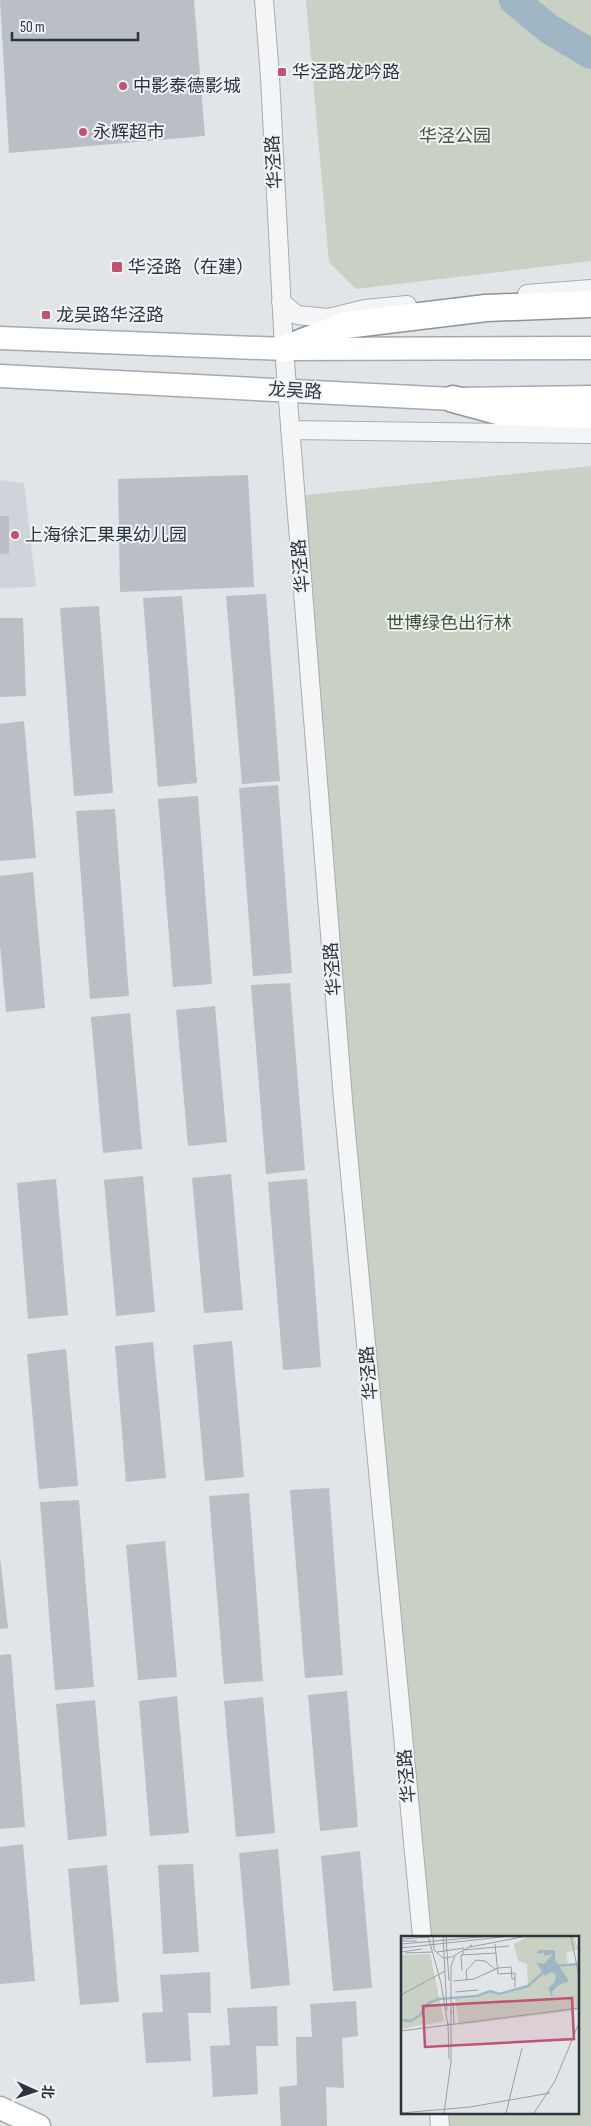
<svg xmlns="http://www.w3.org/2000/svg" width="591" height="2126" viewBox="0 0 591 2126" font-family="'Sofia Sans Condensed','Noto Sans SC',sans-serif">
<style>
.built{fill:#cfd4da}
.green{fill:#c8d1c3}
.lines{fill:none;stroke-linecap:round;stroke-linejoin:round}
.river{stroke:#9fb7c5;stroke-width:30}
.building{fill:#b9bfc4}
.minor-casing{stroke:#a7adb2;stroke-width:20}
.major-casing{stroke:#a1abb3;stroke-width:25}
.highway-casing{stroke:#8a949d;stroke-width:29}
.minor{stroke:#f3f5f7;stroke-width:18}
.major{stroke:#fff;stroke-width:22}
.highway{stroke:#fff;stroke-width:26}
.poi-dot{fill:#c15272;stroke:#f0f3f6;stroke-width:2}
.labels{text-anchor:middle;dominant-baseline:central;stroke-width:4;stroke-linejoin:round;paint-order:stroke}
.poi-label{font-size:18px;fill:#2b353e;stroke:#f0f3f6;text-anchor:start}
.park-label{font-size:18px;fill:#44583a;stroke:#f0f3f6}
.street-label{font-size:18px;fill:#2b353e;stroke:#f0f3f6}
.inset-river{fill:none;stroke:#9fb7c5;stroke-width:2.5}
.inset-road{fill:none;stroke:#989fa4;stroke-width:1}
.view{fill:#c15272;fill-opacity:0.15;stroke:#c15272;stroke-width:2.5}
.inset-edge{fill:none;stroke:#2b353e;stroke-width:2.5}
</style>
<rect width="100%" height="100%" fill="#e1e5e8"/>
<path class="built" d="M 0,480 L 24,483 L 36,587 L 0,588 Z"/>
<path class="green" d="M 306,0 L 591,0 L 591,261 L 356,289 L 329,262 Z
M 591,466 L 591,2126 L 442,2126 L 440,2112 L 577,2112 L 577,1937 L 425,1937 L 296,496 Z"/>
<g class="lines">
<path class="river" d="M 514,0 L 549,29 L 591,54"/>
</g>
<path class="building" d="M 0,0 L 194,0 L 205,136 L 9,153 Z
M 248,475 L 254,587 L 120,592 L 118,479 Z
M 0,516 L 9,516 L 9,554 L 0,554 Z
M 266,594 L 280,781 L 242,784 L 226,596 Z
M 182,596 L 197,783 L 158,787 L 143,598 Z
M 99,606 L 113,793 L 74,796 L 60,608 Z
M 0,618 L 23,618 L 26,696 L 0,697 Z
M 24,721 L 36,858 L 0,861 L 0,724 Z
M 278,785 L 292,973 L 253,976 L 239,788 Z
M 198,796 L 212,984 L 173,987 L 158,799 Z
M 115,809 L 129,996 L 90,999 L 76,811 Z
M 33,872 L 45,1008 L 6,1012 L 0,945 L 0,876 Z
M 290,983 L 305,1170 L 266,1174 L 251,985 Z
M 215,1006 L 227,1142 L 188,1146 L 176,1010 Z
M 130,1013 L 142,1149 L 103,1153 L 91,1017 Z
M 231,1174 L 243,1310 L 204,1313 L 192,1178 Z
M 143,1176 L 155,1312 L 116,1316 L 104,1180 Z
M 56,1179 L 68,1315 L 28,1319 L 17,1183 Z
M 307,1179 L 321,1367 L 283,1370 L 268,1182 Z
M 232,1341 L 244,1477 L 205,1481 L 193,1345 Z
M 153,1342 L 166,1478 L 126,1482 L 115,1346 Z
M 66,1349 L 78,1486 L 39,1489 L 27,1354 Z
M 329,1488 L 343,1675 L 305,1678 L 290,1490 Z
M 249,1493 L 263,1681 L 224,1684 L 209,1496 Z
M 79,1500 L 94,1687 L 55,1690 L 40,1502 Z
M 165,1541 L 177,1677 L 138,1680 L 126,1545 Z
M 0,1557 L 8,1628 L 0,1629 Z
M 11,1654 L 25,1827 L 0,1829 L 0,1655 Z
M 347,1691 L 358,1827 L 320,1831 L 308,1695 Z
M 177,1696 L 189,1833 L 150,1836 L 139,1701 Z
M 263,1697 L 275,1833 L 236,1837 L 224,1701 Z
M 95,1700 L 107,1836 L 68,1840 L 56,1704 Z
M 23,1844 L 35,1981 L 0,1984 L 0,1847 Z
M 278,1849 L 290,1985 L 251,1989 L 239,1853 Z
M 360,1851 L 372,1988 L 333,1991 L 321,1856 Z
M 193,1864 L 199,1952 L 163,1954 L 158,1865 Z
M 107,1865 L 119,2002 L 80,2005 L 68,1869 Z
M 210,1972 L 211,2013 L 188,2013 L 191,2061 L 146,2063 L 142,2013 L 163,2012 L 160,1975 Z
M 356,2001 L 358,2036 L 342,2038 L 344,2088 L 326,2087 L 327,2126 L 281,2126 L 279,2087 L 297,2085 L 296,2037 L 312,2037 L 310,2004 Z
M 277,2006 L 278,2046 L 256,2046 L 258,2094 L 213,2097 L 210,2046 L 230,2045 L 227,2008 Z"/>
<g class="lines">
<g class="minor-casing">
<path id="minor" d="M 264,0 L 270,77 L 284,349 L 343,1100 L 422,1937
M 527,294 L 591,289
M 281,302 L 297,315 L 328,318 L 365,309 L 407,305
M 290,430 L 591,434
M 439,2112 L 440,2126"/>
</g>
<g class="major-casing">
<path id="major" d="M 0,338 L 284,349 L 591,348
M 0,376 L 453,399 L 591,397
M 0,2108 L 39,2126"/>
</g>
<g class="highway-casing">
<path id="highway" d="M 284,349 L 346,325 L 486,308 L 591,304
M 453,399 L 501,412 L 591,415"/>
</g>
<use href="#minor" class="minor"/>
<use href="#major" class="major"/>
<use href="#highway" class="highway"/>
</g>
<g class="poi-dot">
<rect x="277" y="67" width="10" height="10" rx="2.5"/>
<circle cx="123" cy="86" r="5"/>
<circle cx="83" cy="132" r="5"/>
<rect x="111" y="261" width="12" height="12" rx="2.5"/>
<rect x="41" y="310" width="10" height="10" rx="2.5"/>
<circle cx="15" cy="535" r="5"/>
</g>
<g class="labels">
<g class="poi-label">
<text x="292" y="72">华泾路龙吟路</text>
<text x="133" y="86">中影泰德影城</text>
<text x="93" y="132">永辉超市</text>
<text x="128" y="267">华泾路（在建）</text>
<text x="56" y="315">龙吴路华泾路</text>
<text x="25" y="535">上海徐汇果果幼儿园</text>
</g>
<g class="park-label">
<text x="455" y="136">华泾公园</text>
<text x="449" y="623">世博绿色出行林</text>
</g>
<g class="street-label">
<text transform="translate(274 162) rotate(-93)">华泾路</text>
<text transform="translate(295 391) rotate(3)">龙吴路</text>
<text transform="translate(301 566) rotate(-95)">华泾路</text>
<text transform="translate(333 969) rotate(-94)">华泾路</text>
<text transform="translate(369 1373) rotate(-95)">华泾路</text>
<text transform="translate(407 1776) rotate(-95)">华泾路</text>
</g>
</g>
<g transform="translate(401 1936)">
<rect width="178" height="178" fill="#e1e5e8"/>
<path d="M 128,0 L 173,0 L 177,13 L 165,17 L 167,30 L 177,29 L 177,74 L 58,89 L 54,63 L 76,62 L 89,56 L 98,59 L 127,51 L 126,28 L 117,25 L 113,8 ZM 29,18 L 43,85 L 0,93 L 0,19 Z" fill="#c8d1c3"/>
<path d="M 137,14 L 154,14 L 154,24 L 168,45 L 156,50 L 151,56 L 152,64 L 147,52 L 154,46 L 155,39 L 151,36 L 144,40 L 135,26 L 143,28 L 152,18 L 143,20 L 143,17 L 136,18 Z" fill="#9fb7c5"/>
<path class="inset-river" d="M 154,30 L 178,28M 0,84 L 10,85 L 19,79 L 27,67 L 38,63 L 76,60 L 89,55 L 98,58 L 127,50 L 144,35"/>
<path class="inset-road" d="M 27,0 L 40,47 L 47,90M 32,0 L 33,14 L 42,22 L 51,21 L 71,9M 42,0 L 46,75M 45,0 L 48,45M 170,0 L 178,41M 1,3 L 28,1M 0,5 L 16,5M 0,8 L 90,0M 94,8 L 97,38 L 114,37 L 114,51M 69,11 L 126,0M 0,12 L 110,0M 0,16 L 21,13M 36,16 L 63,12M 4,17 L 31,16M 62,19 L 62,14 L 108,10M 61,35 L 60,19 L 95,17M 66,44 L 65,35 L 75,24 L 84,25 L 94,33M 53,45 L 73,43 L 97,32 L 110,31 L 111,43 L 114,43M 54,56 L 77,54M 0,59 L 44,35M 52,66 L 53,89M 50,78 L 50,30 L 54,20M 47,87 L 48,123M 0,95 L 178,72M 0,177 L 69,171 L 149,157M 43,177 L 50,126 L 50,75M 105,177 L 121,112M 133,177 L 154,145 L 178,87"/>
<path class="view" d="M 171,62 L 173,103 L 24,111 L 22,70 Z"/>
<rect width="178" height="178" class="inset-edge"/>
</g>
<g transform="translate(35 2091) rotate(93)" stroke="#f0f3f6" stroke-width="4" paint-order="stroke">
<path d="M0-4L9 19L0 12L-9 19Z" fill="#2b353e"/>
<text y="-8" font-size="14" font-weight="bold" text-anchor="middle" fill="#2b353e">北</text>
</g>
<path d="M12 32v8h126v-8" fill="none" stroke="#2b353e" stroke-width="2.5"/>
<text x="20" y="32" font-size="15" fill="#2b353e" stroke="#f0f3f6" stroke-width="4" paint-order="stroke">50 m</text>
</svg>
